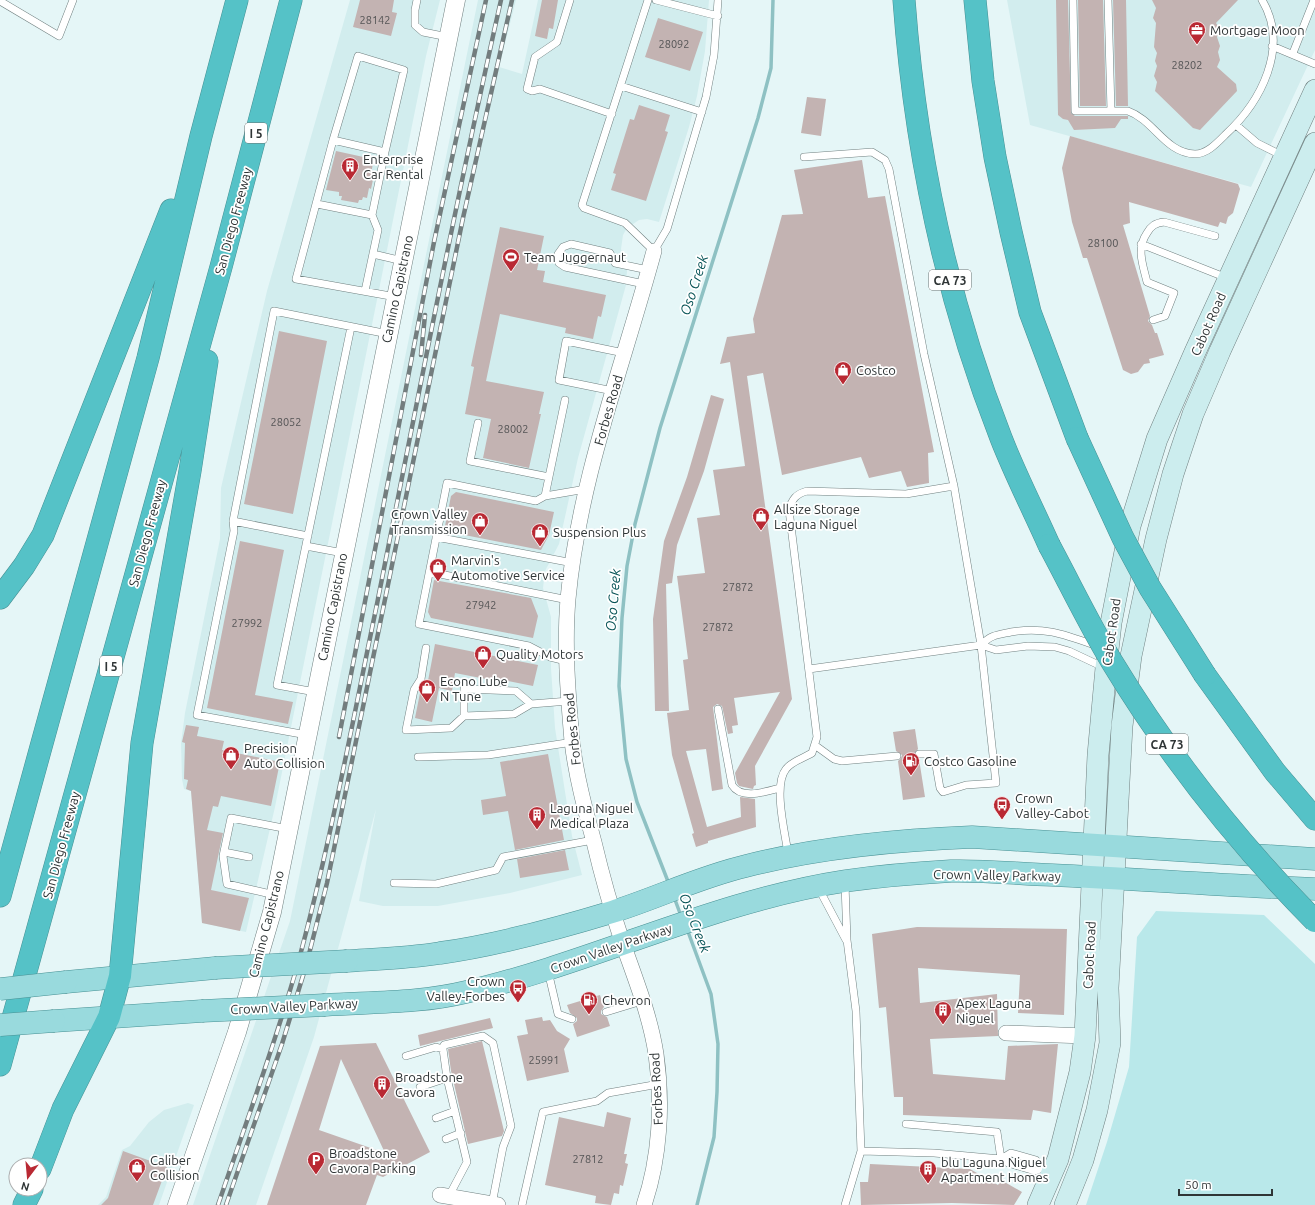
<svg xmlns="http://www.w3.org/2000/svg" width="1315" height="1205" viewBox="0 0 1315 1205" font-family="Ubuntu,sans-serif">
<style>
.built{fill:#d2edee}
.green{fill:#b9e8ea}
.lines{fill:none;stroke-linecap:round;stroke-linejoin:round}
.stream{stroke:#8ec1c3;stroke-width:3.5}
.building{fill:#c3b3b2;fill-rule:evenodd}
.service-casing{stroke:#718181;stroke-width:8}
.minor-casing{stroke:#718181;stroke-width:16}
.tertiary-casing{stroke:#718181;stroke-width:19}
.secondary-casing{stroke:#718181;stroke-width:22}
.primary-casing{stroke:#489194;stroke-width:23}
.motorway-casing{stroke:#489194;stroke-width:23}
.service{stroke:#fff;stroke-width:7}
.minor{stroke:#fff;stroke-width:15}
.tertiary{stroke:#fff;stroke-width:18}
.secondary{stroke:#ccedee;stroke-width:21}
.primary{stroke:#99dadd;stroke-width:22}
.motorway{stroke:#55c2c7;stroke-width:22}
.rail-casing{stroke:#737d7e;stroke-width:4.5}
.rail{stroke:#fff;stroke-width:3;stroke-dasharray:9;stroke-linecap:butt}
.primary-bridge-casing{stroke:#489194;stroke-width:23;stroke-linecap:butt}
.motorway-bridge-casing{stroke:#489194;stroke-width:23;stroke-linecap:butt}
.primary-bridge{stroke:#99dadd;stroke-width:22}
.motorway-bridge{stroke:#55c2c7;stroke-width:22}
.labels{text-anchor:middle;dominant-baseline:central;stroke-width:3.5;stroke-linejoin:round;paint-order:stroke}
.number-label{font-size:11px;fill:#545455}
.shield{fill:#fff;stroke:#6d7272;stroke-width:1}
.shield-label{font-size:12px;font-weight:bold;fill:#2f3536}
.poi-label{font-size:13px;fill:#2f3536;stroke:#fff;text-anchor:start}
.street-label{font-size:13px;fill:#2f3536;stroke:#fff}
.water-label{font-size:14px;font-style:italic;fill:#065356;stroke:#fff}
</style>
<rect width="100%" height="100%" fill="#e5f6f7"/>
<path class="built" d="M 350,0 L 440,0 L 426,56 L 275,807 L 246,932 L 202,923 L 191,791 L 184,789 L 182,779 L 181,743 L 185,713 L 220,539 L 221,488 L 267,291 Z
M 478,0 L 516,0 L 499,67 L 522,74 L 538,0 L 709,0 L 705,51 L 697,96 L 689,127 L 659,222 L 647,219 L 639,220 L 627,228 L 623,235 L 621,249 L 627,271 L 626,285 L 578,458 L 559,544 L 545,571 L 543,588 L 551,617 L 551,668 L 555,728 L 572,836 L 582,875 L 510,893 L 438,906 L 383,906 L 359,901 L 376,809 L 314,1037 L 256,1205 L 193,1205 L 290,921 Z
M 1007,0 L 1315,0 L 1315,50 L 1251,187 L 1030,125 Z
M 188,1103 L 194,1105 L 159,1205 L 98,1205 L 106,1197 L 122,1150 L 130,1146 L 149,1122 L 164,1110 Z"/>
<path class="green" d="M 1156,911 L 1264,915 L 1315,964 L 1315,1205 L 1086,1205 L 1107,1142 L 1129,1067 L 1137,937 Z"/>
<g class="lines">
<path class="stream" d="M 669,884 L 637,802 L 626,759 L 619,686 L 622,618 L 627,566 L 635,524 L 660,428 L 758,118 L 771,68 L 773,0
M 674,897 L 681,916
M 687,929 L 711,994 L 718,1044 L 717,1092 L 714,1137 L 697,1205"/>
</g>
<path class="building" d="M 360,0 L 394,0 L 392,12 L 397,13 L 391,36 L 353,27 Z
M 542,0 L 558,0 L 553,29 L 549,28 L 547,39 L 535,36 Z
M 1056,0 L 1068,0 L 1071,113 L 1075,116 L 1128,116 L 1128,119 L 1121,119 L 1115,128 L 1074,130 L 1068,120 L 1063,119 L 1058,115 Z
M 1078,0 L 1103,0 L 1106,106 L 1080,106 Z
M 1113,0 L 1126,0 L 1128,106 L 1116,106 Z
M 1152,0 L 1238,0 L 1216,23 L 1219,28 L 1217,37 L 1220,46 L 1218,52 L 1220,60 L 1217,67 L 1236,84 L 1237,91 L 1200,130 L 1193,128 L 1155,91 L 1157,82 L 1154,76 L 1157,66 L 1155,61 L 1157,53 L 1154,47 L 1156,23 L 1153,18 L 1156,8 Z
M 658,18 L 703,32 L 690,71 L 645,57 Z
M 807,97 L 826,99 L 821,136 L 801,133 Z
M 639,105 L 670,115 L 665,131 L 668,132 L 646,201 L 611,190 L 616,174 L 613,173 L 630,119 L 634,120 Z
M 1070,136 L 1238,184 L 1240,189 L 1233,213 L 1228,217 L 1226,224 L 1220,222 L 1218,227 L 1129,202 L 1130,223 L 1123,225 L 1150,316 L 1148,321 L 1152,325 L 1155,333 L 1157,333 L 1164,355 L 1149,359 L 1150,363 L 1144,364 L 1138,372 L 1131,374 L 1123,370 L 1087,258 L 1083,258 L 1072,222 L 1062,168 Z
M 336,151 L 368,158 L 367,162 L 373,163 L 371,174 L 374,175 L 371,189 L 369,188 L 367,198 L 363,197 L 362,200 L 359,200 L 358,203 L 341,200 L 342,196 L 339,196 L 339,192 L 326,190 Z
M 862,160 L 868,198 L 885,196 L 934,452 L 928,453 L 929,483 L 907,487 L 901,471 L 869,478 L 861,457 L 782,475 L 763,373 L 747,376 L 792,699 L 755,766 L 756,785 L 754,786 L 753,789 L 739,786 L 737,783 L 735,773 L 780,692 L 734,698 L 738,725 L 732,726 L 733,733 L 728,734 L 722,706 L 717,704 L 713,707 L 723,789 L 712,791 L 706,749 L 686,751 L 707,827 L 741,817 L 740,797 L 755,799 L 756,827 L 708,841 L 708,843 L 696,847 L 692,834 L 694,833 L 672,755 L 667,713 L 689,710 L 683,660 L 688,659 L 677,576 L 705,573 L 697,518 L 720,515 L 713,470 L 745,466 L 730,362 L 720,364 L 727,337 L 755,333 L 753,319 L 782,215 L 803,214 L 794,170 Z
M 500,227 L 544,236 L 537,270 L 545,271 L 543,282 L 606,295 L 601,317 L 598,316 L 593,339 L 565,333 L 566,328 L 500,314 L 486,381 L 544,392 L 539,414 L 541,414 L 529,468 L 483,458 L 491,419 L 465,414 L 474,367 L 471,366 Z
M 279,331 L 327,341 L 293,514 L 244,504 Z
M 711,395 L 724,399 L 704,471 L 677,545 L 672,583 L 666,584 L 669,711 L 655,711 L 653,619 L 664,541 L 687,477 Z
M 456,492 L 554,512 L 549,535 L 541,550 L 444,531 L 451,496 Z
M 240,541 L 284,550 L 255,695 L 293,702 L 288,724 L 207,708 Z
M 434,580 L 531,598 L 538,616 L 533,638 L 431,618 L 428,612 Z
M 435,644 L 538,665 L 533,686 L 492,678 L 491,680 L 455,673 L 452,691 L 439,688 L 432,722 L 415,718 L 421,688 L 423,685 L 427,686 Z
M 186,725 L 199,727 L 197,736 L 224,741 L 222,750 L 280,762 L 271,806 L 221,796 L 218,807 L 213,806 L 207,830 L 223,833 L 211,890 L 249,898 L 240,931 L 202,923 L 191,791 L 186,789 L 188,780 L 184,779 L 185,743 L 182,742 Z
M 915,729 L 918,749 L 914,754 L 919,759 L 925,797 L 903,800 L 898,761 L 901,758 L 902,755 L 896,751 L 893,732 Z
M 548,754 L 564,840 L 515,850 L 508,811 L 483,815 L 481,800 L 506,796 L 500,762 Z
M 565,850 L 569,870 L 520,878 L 517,859 Z
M 917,927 L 1067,929 L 1064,1015 L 1018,1013 L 1020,975 L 918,968 L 920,1003 L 997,994 L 998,1036 L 930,1039 L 933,1074 L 1005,1080 L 1008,1046 L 1058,1044 L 1051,1113 L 1033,1110 L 1031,1120 L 903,1115 L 903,1097 L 894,1097 L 886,1007 L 879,1008 L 872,934 Z
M 600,995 L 604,1007 L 601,1011 L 601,1014 L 607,1017 L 610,1026 L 577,1037 L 573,1024 L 577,1021 L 577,1018 L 570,1013 L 567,1005 Z
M 542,1017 L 543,1021 L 550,1020 L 557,1031 L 570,1039 L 564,1049 L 569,1072 L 527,1081 L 517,1036 L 528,1034 L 525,1020 Z
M 490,1018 L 493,1028 L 420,1046 L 418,1035 Z
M 482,1041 L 504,1131 L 502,1136 L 468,1144 L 451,1071 L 448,1049 Z
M 376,1043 L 430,1152 L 383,1177 L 377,1175 L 366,1205 L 267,1205 L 320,1046 ZM 341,1059 L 385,1153 L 319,1130 Z
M 607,1112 L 631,1118 L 624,1154 L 627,1154 L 625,1163 L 628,1164 L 623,1186 L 620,1185 L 619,1194 L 614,1193 L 611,1205 L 595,1203 L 596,1196 L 545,1185 L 559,1117 L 604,1127 Z
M 123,1151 L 167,1167 L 153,1205 L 101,1205 L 108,1198 Z
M 870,1164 L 970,1169 L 998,1185 L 1001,1180 L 1022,1192 L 1014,1205 L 952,1203 L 861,1205 L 860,1182 L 868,1182 Z"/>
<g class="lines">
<g class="service-casing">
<path id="service" d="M 417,0 L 415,10 L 415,25 L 423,32 L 448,37
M 570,0 L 557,42 L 535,57 L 527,89 L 532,91 L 540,89 L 612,114
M 648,0 L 582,205 L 584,208 L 625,223 L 654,251 L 667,229 L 706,97 L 714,55 L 718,0
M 656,0 L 718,16
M 1073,0 L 1075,111 L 1128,111 C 1154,120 1165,153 1195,154 C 1207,154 1217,143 1225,135 C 1261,102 1290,47 1262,0
M 1108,0 L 1111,111
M 0,1 L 59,36 L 73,0
M 1272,46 L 1315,64
M 1293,53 L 1314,0
M 621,86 L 702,112
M 1236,125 L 1257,143 L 1283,156
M 333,140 L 358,56 L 404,70 L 385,152
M 804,157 L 872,152 L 885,160 L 889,169 L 924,354 L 954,486 L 981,645 L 996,783 L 966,785 L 943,792 L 940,788 L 934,754 L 919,754
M 317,204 L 372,215
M 1141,244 L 1227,278
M 373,254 L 403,261
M 644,284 L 565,267 L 559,263 L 558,254 L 563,247 L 571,244 L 610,253 L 615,263 L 648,270
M 365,291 L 378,230 L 372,215 L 385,152 L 333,140 L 296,279 L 396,297
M 1153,320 L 1165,316 L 1174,293 L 1147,282 C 1143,265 1136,249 1147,233 C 1151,226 1155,223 1164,222 L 1215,236
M 613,391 L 559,380 L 566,341 L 624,353
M 478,423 L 470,461 L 549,477
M 545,496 L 565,400
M 233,521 L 308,536
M 436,537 L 573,563
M 306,546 L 343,553
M 430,572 L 568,600
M 981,645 C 991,635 996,635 1011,632 C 1044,626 1066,635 1097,646
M 426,648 L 421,679 L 414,690 L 406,730 L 451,728 L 464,716 L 514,714 L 531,704 L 569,701
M 566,661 L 550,657 L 529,646 L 419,624 L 447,483 L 536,501 L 545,496 L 586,489
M 809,669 L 981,645 L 996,650 L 1028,646 L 1055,647 L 1069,651 L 1103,667
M 315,692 L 277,685 L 351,327
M 718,709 L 732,785 C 741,800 765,792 780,788
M 464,716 L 464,689 L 516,691 L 531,704
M 307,735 L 197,715 L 234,531 L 233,521 L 274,311 L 388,334
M 816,746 L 834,759 L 842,761 L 897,756
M 418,757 L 488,755 L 573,742
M 224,852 L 249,857
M 788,853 C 785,833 773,785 786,769 C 792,761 804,758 812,753 L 817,737 L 789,510 C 792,499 796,494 807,491 L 906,494 L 954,486
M 394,883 L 436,884 L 496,870 L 503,857 L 593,840
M 819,889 L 846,940
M 275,895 L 227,884 L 223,856 L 231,818 L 288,829
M 548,971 L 558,1014 L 572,1019
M 606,1012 L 642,1001
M 406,1056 L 436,1047 L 443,1049
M 420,1087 L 447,1078
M 436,1118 L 455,1111
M 906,1124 L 997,1132 L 1001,1159
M 446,1139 L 461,1133
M 861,1151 L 934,1153 L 1001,1159 L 1008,1163 L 1035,1171 L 1040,1169 L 1036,1160 L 1011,1153 L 1001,1159
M 449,1196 L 467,1162 L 447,1078 L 443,1049 L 444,1045 L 483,1036 L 493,1043 L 511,1126 L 503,1147 L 492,1204
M 522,1205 L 543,1112 L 597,1101 L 608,1093 L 659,1084
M 845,1205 L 861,1151 L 856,1011 L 847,940 L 845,884"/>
</g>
<g class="minor-casing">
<path id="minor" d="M 1006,1033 L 1085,1036
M 440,1195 L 498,1205
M 644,1205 C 660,1158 663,1103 656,1054 C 650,1015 635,978 622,941 C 611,908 602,876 594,842 C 585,809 576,776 572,741 C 568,694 564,646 568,599 C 579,479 623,366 654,251"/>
</g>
<g class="tertiary-casing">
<path id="tertiary" d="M 177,1205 L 237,1032 L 272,912 L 456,0"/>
</g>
<g class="secondary-casing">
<path id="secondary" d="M 1038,1205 L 1058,1159 L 1080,1072 L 1085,1036 L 1098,755 L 1106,668 L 1111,623 L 1130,526 L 1157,439 L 1195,352 L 1315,90
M 1065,1205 L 1083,1160 L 1097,1110 L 1110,1043 L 1108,988 L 1122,726 L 1131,656 L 1156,539 L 1173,474 L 1193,414 L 1220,351 L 1315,143"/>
</g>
<g class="primary-casing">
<path id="primary" d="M 347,961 C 378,959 409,958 440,953 C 498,945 556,929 612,912 C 657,898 699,877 746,866 C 820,847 895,840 972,837 L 1315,859
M 66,982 L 215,968
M 325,1005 C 372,1002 421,1003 466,992 C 595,962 714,901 845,881 C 880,876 916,873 951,871 C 984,870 1019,874 1052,875 C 1140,879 1227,886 1315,889
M 54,1021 L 202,1011"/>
</g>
<g class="motorway-casing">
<path id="motorway" d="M 904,0 C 915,149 946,298 1001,438 C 1015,474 1033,509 1049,545
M 975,0 L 983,81 L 995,157 L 1011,232 L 1030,312 L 1077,438
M 0,598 L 24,566 L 43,535 L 171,210
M 1205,675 L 1275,772 L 1315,819
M 0,896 L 148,358 L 201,136 L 237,0
M 0,1065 L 221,267 L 291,0
M 40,1169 L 63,1109 L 109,1017 L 120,976 L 142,743 L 190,471 L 207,361
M 24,1205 L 32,1189"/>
</g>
<use href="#service" class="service"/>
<use href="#minor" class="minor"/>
<use href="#tertiary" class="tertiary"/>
<use href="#secondary" class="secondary"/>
<use href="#primary" class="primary"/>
<use href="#motorway" class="motorway"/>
<g class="rail-casing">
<path id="rail" d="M 421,355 L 425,315
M 339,737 L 434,242 L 486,0
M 218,1205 C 245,1125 275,1045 298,963 C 330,845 352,724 377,604 C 417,402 456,201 501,0
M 226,1205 L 282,1044 L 306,966 L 327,883 L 463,218 L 512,0"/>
</g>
<use href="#rail" class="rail"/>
<g class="primary-bridge-casing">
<path id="primary-bridge" d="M 215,968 L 347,961
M 0,989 L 66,982
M 202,1011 L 325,1005
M 0,1025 L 54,1021"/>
</g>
<g class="motorway-bridge-casing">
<path id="motorway-bridge" d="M 1077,438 L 1123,538 L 1150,588 L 1205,675
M 1049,545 C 1070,584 1089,624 1112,662 C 1169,756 1238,843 1315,921"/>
</g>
<use href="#primary-bridge" class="primary-bridge"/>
<use href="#motorway-bridge" class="motorway-bridge"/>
</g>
<defs>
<g id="office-pin" transform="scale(0.9)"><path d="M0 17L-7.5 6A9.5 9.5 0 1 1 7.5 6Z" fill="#b92933" stroke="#fff"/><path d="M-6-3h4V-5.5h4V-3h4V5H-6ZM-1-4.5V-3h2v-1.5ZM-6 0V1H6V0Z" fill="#fff"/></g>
<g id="building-pin" transform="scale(0.9)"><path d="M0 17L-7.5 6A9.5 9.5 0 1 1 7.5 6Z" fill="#b92933" stroke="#fff"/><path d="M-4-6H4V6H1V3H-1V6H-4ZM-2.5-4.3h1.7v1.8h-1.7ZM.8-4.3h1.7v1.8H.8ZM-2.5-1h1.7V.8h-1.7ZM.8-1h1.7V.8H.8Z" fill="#fff"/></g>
<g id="stadium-pin" transform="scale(0.9)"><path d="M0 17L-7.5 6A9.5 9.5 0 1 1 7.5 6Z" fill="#b92933" stroke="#fff"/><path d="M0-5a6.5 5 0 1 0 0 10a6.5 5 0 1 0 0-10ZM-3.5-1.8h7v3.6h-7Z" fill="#fff"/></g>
<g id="shop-pin" transform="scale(0.9)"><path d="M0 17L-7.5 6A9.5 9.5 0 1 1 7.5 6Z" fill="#b92933" stroke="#fff"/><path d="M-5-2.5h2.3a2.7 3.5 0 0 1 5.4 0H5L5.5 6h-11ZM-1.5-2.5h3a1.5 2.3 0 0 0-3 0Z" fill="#fff"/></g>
<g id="fuel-pin" transform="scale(0.9)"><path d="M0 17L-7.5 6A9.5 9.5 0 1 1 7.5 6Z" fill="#b92933" stroke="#fff"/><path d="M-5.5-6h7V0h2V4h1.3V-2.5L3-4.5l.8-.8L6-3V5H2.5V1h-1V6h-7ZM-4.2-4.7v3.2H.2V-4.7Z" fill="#fff"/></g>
<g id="bus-pin" transform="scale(0.9)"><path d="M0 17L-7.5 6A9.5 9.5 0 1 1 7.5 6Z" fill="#b92933" stroke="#fff"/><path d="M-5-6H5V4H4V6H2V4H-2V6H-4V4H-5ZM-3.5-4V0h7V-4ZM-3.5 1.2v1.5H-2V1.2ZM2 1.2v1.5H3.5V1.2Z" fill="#fff"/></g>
<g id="parking-pin" transform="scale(0.9)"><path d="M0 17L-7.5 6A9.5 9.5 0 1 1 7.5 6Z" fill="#b92933" stroke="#fff"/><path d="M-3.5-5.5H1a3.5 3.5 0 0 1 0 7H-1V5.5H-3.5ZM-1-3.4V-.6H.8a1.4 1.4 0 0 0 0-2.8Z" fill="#fff"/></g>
</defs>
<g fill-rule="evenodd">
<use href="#office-pin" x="1197" y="30"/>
<use href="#building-pin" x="350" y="166"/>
<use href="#stadium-pin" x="511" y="257"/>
<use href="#shop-pin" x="843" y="370"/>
<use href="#shop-pin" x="761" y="516"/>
<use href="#shop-pin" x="480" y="521"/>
<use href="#shop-pin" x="540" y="532"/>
<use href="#shop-pin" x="438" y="567"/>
<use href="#shop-pin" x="483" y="654"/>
<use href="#shop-pin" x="427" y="688"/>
<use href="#shop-pin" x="231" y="755"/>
<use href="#fuel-pin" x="911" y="761"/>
<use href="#bus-pin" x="1002" y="805"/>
<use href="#building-pin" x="537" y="815"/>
<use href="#bus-pin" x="518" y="988"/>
<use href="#fuel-pin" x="589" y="1000"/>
<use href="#building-pin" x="943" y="1010"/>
<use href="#building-pin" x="382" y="1084"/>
<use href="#parking-pin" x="316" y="1160"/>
<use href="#shop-pin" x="137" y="1167"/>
<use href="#building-pin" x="928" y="1169"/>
</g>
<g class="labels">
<g class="number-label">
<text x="375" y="20">28142</text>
<text x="674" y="44">28092</text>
<text x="1187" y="65">28202</text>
<text x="1103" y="243">28100</text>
<text x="286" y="422">28052</text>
<text x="513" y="429">28002</text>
<text x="738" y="587">27872</text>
<text x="481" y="605">27942</text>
<text x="247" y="623">27992</text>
<text x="718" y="627">27872</text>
<text x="544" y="1060">25991</text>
<text x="588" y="1159">27812</text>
</g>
<g class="shield">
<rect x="245" y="123" width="22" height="20" rx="3"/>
<rect x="929" y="270" width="42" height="20" rx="3"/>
<rect x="100" y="656" width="22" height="20" rx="3"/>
<rect x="1146" y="734" width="42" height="20" rx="3"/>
</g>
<g class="shield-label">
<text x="256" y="133">I 5</text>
<text x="950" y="280">CA 73</text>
<text x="111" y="666">I 5</text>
<text x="1167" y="744">CA 73</text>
</g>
<g class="poi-label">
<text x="1210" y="30">Mortgage Moon</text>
<text x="363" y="159">Enterprise<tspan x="363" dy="15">Car Rental</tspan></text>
<text x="524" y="257">Team Juggernaut</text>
<text x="856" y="370">Costco</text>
<text x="774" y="509">Allsize Storage<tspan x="774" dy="15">Laguna Niguel</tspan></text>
<text x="467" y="514" text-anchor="end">Crown Valley<tspan x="467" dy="15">Transmission</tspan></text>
<text x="553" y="532">Suspension Plus</text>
<text x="451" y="560">Marvin's<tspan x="451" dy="15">Automotive Service</tspan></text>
<text x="496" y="654">Quality Motors</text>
<text x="440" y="681">Econo Lube<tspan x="440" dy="15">N Tune</tspan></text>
<text x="244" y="748">Precision<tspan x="244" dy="15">Auto Collision</tspan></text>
<text x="924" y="761">Costco Gasoline</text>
<text x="1015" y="798">Crown<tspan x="1015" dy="15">Valley-Cabot</tspan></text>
<text x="550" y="808">Laguna Niguel<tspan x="550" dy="15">Medical Plaza</tspan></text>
<text x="505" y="981" text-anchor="end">Crown<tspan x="505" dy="15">Valley-Forbes</tspan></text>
<text x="602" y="1000">Chevron</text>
<text x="956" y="1003">Apex Laguna<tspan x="956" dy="15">Niguel</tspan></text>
<text x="395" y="1077">Broadstone<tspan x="395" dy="15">Cavora</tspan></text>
<text x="329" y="1153">Broadstone<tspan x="329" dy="15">Cavora Parking</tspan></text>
<text x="150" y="1160">Caliber<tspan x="150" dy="15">Collision</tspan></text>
<text x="941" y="1162">blu Laguna Niguel<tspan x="941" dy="15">Apartment Homes</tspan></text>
</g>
<g class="street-label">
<text transform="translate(233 221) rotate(-75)">San Diego Freeway</text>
<text transform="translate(397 289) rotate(-78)">Camino Capistrano</text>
<text transform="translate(1208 324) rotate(-66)">Cabot Road</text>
<text transform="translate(608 410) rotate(-74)">Forbes Road</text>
<text transform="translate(147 533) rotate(-75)">San Diego Freeway</text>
<text transform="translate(332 607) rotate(-79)">Camino Capistrano</text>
<text transform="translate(1111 632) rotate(-82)">Cabot Road</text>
<text transform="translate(572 729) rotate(-96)">Forbes Road</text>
<text transform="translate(61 845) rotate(-75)">San Diego Freeway</text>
<text transform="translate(997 875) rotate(1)">Crown Valley Parkway</text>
<text transform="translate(266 924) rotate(-76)">Camino Capistrano</text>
<text transform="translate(611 948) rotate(-19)">Crown Valley Parkway</text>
<text transform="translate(1089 955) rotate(-87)">Cabot Road</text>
<text transform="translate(294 1006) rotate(-3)">Crown Valley Parkway</text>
<text transform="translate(656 1089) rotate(-93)">Forbes Road</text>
</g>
<g class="water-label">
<text transform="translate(694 285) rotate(-72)">Oso Creek</text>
<text transform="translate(613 600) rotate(-85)">Oso Creek</text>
<text transform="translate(695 923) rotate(69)">Oso Creek</text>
</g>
</g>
<g transform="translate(28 1177) rotate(196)"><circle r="19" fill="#ffffff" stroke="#acaeaf"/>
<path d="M0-3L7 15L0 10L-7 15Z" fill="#b92933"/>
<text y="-6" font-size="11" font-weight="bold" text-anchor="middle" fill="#2f3536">N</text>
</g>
<path d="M1179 1189v6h93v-6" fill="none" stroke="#2f3536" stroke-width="2"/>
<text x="1185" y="1189" font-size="12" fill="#2f3536" stroke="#ffffff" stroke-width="3" paint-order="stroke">50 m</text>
</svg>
